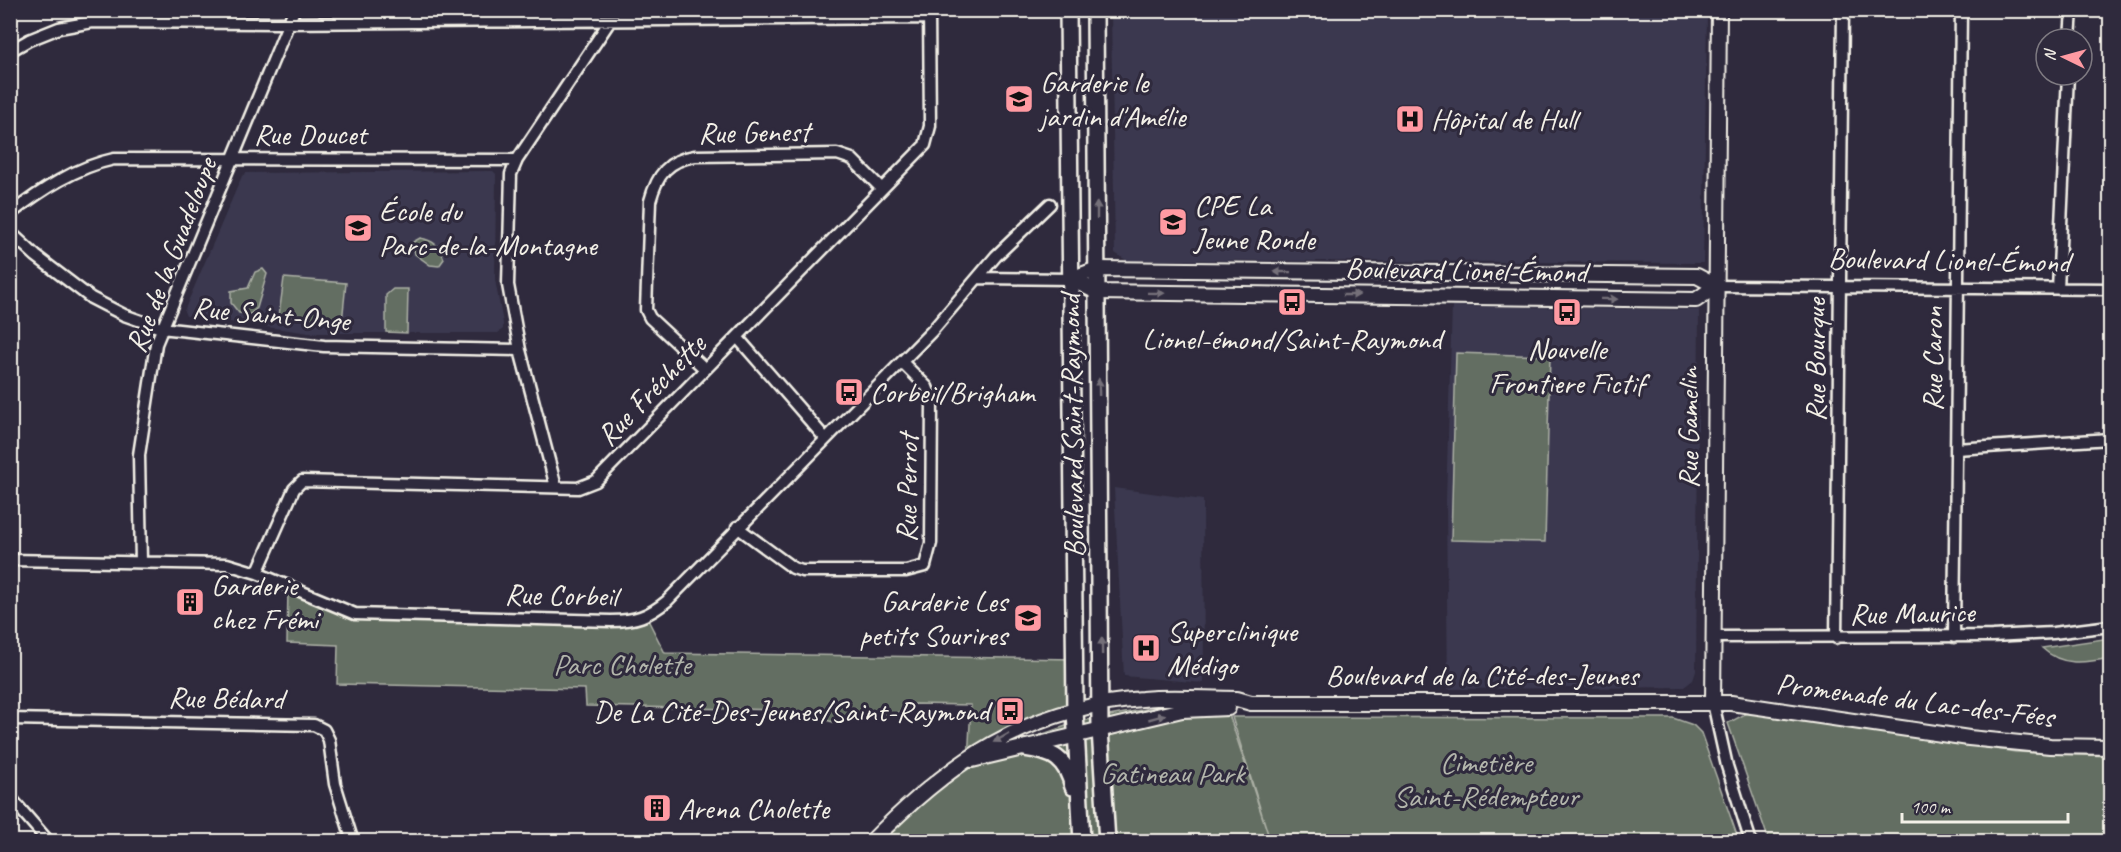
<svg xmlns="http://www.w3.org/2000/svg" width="2121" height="852" viewBox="0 0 2121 852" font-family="Caveat,sans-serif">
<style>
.built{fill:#3b394f}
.green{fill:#636e62;stroke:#acb0a5;stroke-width:1.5}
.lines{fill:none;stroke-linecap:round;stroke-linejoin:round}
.minor-casing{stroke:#f4f1e8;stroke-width:15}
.tertiary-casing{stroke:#f4f1e8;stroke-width:18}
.secondary-casing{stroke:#f4f1e8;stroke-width:20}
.minor{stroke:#2f2a3d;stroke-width:10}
.tertiary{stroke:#2f2a3d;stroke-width:14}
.secondary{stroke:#2f2a3d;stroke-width:15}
.oneway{fill:#747079}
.labels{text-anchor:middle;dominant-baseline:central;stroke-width:6;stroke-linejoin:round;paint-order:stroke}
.poi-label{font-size:30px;fill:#f4f1e8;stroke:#2f2a3d;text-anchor:start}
.street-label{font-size:30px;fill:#f4f1e8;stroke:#2f2a3d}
.park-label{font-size:30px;fill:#b3b6ac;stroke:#2f2a3d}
</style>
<rect width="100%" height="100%" fill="#2f2a3d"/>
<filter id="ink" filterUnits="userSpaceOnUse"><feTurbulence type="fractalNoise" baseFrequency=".0167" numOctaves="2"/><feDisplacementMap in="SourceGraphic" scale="12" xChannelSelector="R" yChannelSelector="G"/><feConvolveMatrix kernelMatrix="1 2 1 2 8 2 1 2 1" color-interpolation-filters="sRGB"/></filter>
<g filter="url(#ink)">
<path class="built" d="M 1111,11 L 1707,11 L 1703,263 L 1126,260 L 1115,253 Z
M 493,171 L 496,174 L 495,280 L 503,323 L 503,329 L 498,333 L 310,333 L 186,316 L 184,311 L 242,176 L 246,173 Z
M 1452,306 L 1699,310 L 1696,671 L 1693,680 L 1684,687 L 1448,689 L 1446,500 Z
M 1114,488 L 1203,500 L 1204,683 L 1124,676 Z"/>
<path class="green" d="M 420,238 C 433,240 440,246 444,259 L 439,266 L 430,265 L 415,254 L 413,242 Z
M 263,269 L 267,274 L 257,308 L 250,314 L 239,313 L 231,303 L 231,291 L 248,288 L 255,272 Z
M 284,278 L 346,283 L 342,322 L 279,315 Z
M 393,289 L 408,289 L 407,333 L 386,332 L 386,295 Z
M 1456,353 L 1550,356 L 1545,542 L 1451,540 Z
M 288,587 L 355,614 L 646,616 L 665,653 L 1074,659 L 1075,711 L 970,760 L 1077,722 L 1178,703 L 1224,699 L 1268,834 L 1232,717 L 1673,718 L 1693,725 L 1701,733 L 1739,841 L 864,841 L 968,761 L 971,705 L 915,704 L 891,716 L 833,722 L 790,710 L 586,706 L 585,689 L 337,684 L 338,645 L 287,643 Z
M 2110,638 L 2110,658 C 2085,663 2062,667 2042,648 Z
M 1747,713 L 2016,752 L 2110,756 L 2110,841 L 1769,841 L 1728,723 Z"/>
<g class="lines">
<g class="minor-casing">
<path id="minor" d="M 2070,39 L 2072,10
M 10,51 L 29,40 L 59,28 L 92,22 L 276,23 L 929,18
M 10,214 C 41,190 76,167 114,159 L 517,160
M 10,232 L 36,256 L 91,298 L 124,315 L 161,328 L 324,346 L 520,350
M 979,278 L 1071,279
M 1716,286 L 2110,289
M 2058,289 L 2068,75
M 737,337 L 825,438
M 705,369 L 650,318 L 646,310 L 650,201 C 657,175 668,160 695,156 L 837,154 L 852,159 L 882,189
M 1956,449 L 2110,439
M 556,487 L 520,350 L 508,285 L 511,174 L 517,160 L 610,21
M 737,527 L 793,568 L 802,571 L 906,571 L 925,566 L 931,543 L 932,400 L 927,387 L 902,362
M 10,560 L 227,564 L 257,573 L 355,614 L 611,621 C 635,621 649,616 667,601 L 932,331 L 996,256 L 1050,204
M 141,562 L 139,455 L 156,344 L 294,10
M 257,573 L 294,489 L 302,481 L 578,488 L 596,481 L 925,145 L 930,126 L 929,10
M 1713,637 L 1992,636 L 2053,633 L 2110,626
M 1954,637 L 1961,10
M 1836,638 L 1843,10
M 1713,703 L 1727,766 L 1751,842
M 10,719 L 314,725 L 324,730 L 329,740 L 335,784 L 353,842
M 10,797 L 49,842"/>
</g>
<g class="tertiary-casing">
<path id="tertiary" d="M 1071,279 L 1097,292 L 1696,300 L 1716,286
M 1071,279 L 1097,269 L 1697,276 L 1716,286
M 1713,703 L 1719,10
M 972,760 L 1182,710 L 1228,708
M 871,842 C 948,763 1028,707 1142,699 C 1173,696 1206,699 1237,699 L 1251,703 L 1731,703 L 1969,738 L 2050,746 L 2110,747"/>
</g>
<g class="secondary-casing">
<path id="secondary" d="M 1068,10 L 1075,711 L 1082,842
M 1095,10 L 1100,729 L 1107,842
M 1025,748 C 1053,752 1066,758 1073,787"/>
</g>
<use href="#minor" class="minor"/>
<use href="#tertiary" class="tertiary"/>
<use href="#secondary" class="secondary"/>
</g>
<defs><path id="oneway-solid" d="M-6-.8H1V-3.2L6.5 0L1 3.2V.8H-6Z" transform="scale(1.5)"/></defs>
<g class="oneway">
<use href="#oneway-solid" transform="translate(1097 210) rotate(-90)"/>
<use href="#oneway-solid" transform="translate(1282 272) rotate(-179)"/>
<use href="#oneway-solid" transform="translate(1156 293) rotate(1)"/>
<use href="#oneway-solid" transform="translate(1351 295)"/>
<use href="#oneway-solid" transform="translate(1609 299) rotate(1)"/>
<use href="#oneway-solid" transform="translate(1099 387) rotate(-91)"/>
<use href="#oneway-solid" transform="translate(1102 646) rotate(-91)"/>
<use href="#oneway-solid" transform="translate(1157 717) rotate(-16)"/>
<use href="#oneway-solid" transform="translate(1001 738) rotate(151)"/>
</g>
</g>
<defs>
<g id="school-square" transform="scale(1.5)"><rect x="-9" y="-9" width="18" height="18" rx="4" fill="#ff9aa2" stroke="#2f2a3d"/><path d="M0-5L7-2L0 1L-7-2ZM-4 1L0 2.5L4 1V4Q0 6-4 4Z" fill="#111"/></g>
<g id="hospital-square" transform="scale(1.5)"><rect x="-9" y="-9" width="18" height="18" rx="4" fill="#ff9aa2" stroke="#2f2a3d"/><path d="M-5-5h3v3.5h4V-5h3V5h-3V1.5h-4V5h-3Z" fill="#111"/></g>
<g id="bus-square" transform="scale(1.5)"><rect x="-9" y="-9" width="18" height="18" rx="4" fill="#ff9aa2" stroke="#2f2a3d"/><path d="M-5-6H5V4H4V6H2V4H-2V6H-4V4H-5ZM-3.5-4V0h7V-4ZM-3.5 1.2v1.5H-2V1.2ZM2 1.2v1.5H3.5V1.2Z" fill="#111"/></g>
<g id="building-square" transform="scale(1.5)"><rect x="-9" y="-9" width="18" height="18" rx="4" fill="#ff9aa2" stroke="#2f2a3d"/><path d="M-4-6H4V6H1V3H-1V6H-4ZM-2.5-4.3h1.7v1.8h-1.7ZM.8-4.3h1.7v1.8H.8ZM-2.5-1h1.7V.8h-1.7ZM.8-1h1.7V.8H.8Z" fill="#111"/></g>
</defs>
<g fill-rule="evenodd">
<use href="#school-square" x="1019" y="99"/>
<use href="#hospital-square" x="1410" y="119"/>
<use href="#school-square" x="1173" y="222"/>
<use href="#school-square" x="358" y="228"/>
<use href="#bus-square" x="1292" y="302"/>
<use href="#bus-square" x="1567" y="312"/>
<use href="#bus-square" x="849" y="392"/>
<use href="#building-square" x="190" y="602"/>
<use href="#school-square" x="1028" y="618"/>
<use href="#hospital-square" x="1146" y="648"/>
<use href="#bus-square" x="1010" y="711"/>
<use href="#building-square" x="657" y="808"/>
</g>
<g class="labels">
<g class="poi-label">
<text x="1040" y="82">Garderie le<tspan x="1040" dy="34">jardin d'Amélie</tspan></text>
<text x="1431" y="119">Hôpital de Hull</text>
<text x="1194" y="205">CPE La<tspan x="1194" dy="34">Jeune Ronde</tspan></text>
<text x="379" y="211">École du<tspan x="379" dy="34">Parc-de-la-Montagne</tspan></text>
<text x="1292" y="339" text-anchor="middle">Lionel-émond/Saint-Raymond</text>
<text x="1567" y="349" text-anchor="middle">Nouvelle<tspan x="1567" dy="34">Frontiere Fictif</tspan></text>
<text x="870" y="392">Corbeil/Brigham</text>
<text x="211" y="585">Garderie<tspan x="211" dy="34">chez Frémi</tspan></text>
<text x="1007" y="601" text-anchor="end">Garderie Les<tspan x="1007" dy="34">petits Sourires</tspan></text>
<text x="1167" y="631">Superclinique<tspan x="1167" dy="34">Médigo</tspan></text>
<text x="989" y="711" text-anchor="end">De La Cité-Des-Jeunes/Saint-Raymond</text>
<text x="678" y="808">Arena Cholette</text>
</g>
<g class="street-label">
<text transform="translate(754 132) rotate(-1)">Rue Genest</text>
<text x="310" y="134">Rue Doucet</text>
<text transform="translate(171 255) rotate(-69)">Rue de la Guadeloupe</text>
<text transform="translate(1949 260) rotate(1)">Boulevard Lionel-Émond</text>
<text transform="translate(1466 270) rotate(1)">Boulevard Lionel-Émond</text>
<text transform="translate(271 314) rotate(5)">Rue Saint-Onge</text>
<text transform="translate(1932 359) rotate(-90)">Rue Caron</text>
<text transform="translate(1815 360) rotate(-90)">Rue Bourque</text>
<text transform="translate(651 390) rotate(-46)">Rue Fréchette</text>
<text transform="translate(1072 426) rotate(-91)">Boulevard Saint-Raymond</text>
<text transform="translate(1688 428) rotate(-90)">Rue Gamelin</text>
<text transform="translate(907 488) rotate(-89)">Rue Perrot</text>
<text transform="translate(561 595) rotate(1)">Rue Corbeil</text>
<text transform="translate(1912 613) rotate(-1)">Rue Maurice</text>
<text x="1482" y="675">Boulevard de la Cité-des-Jeunes</text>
<text transform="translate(226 698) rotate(1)">Rue Bédard</text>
<text transform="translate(1915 700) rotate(7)">Promenade du Lac-des-Fées</text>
</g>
<g class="park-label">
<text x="622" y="664">Parc Cholette</text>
<text x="1486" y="762">Cimetière<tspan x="1486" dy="34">Saint-Rédempteur</tspan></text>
<text x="1172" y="773">Gatineau Park</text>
</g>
</g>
<rect width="2121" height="852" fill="none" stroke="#2f2a3d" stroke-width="36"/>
<rect x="18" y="18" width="2085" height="816" fill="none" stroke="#f4f1e8" stroke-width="2" filter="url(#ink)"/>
<g transform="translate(2064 57) rotate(275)"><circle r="28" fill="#2f2a3d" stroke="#7e7a81" stroke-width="1.5"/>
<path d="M0-4.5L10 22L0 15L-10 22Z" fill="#ff9aa2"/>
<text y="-9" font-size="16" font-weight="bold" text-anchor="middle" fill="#f4f1e8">N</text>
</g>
<path d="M1902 813v9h166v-9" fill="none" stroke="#f4f1e8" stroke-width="3"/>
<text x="1911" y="813" font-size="18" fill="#f4f1e8" stroke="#2f2a3d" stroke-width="4.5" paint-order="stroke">100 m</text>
</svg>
